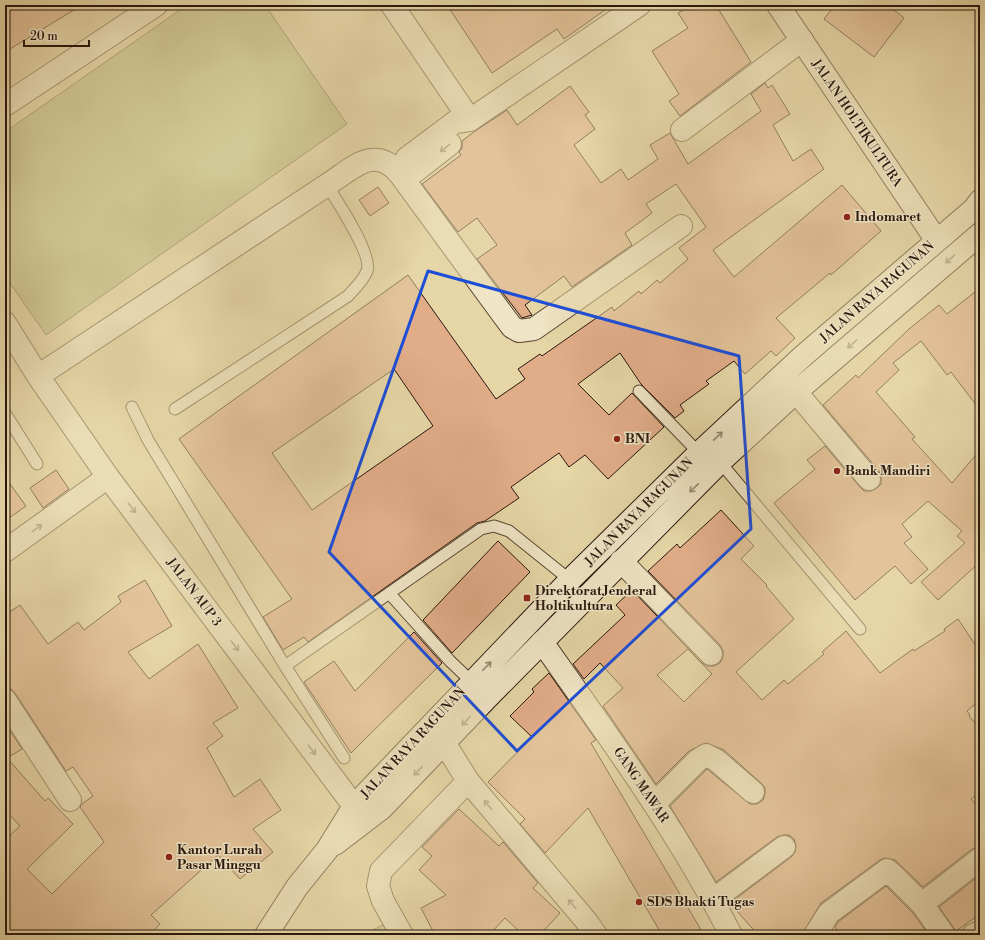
<svg xmlns="http://www.w3.org/2000/svg" width="985" height="940" viewBox="0 0 985 940" font-family="'Libre Bodoni',serif">
<style>
.green{fill:#bbbc83;stroke:#726a48}
.building{fill:#e1ad89;stroke:#29170d;fill-rule:evenodd}
.lines{fill:none;stroke-linecap:round;stroke-linejoin:round}
.lane-casing{stroke:#584733;stroke-width:13}
.street-casing{stroke:#584733;stroke-width:24}
.secondary-casing{stroke:#29170d;stroke-width:24}
.lane{stroke:#efe4c5;stroke-width:11}
.street{stroke:#efe4c5;stroke-width:22}
.secondary{stroke:#efe4c5;stroke-width:22}
.oneway{stroke:#968872}
.marked{fill:none;stroke:#1d4ed8;stroke-width:3;stroke-linejoin:round}
.poi-dot{fill:#8f2418;stroke:#efe4c5;stroke-width:1.5}
.labels{text-anchor:middle;dominant-baseline:central;stroke-width:3;stroke-linejoin:round;paint-order:stroke}
.street-label{font-size:13px;fill:#29170d;stroke:#efe4c5}
.poi-label{font-size:13px;font-weight:bold;fill:#29170d;stroke:#efe4c5;text-anchor:start}
</style>
<rect width="100%" height="100%" fill="#e6d6a6"/>
<filter id="stains"><feTurbulence type="fractalNoise" baseFrequency=".005" numOctaves="4"/><feColorMatrix values="0 0 0 0 .2 0 0 0 0 .09 0 0 0 0 .02 0 0 0 .5 -.17"/></filter>
<radialGradient id="worn" r=".72"><stop offset=".6" stop-color="#630" stop-opacity="0"/><stop offset="1" stop-color="#630" stop-opacity=".3"/></radialGradient>
<path class="green" d="M 187,5 L 265,5 L 347,124 L 46,335 L 5,276 L 5,132 Z
M 386,923 L 393,935 L 364,935 Z"/>
<path class="building" d="M 5,5 L 82,5 L 5,52 Z
M 447,5 L 612,5 L 564,39 L 557,29 L 492,73 Z
M 691,5 L 716,5 L 751,62 L 680,116 L 669,101 L 679,94 L 652,51 L 688,28 L 678,13 Z
M 835,5 L 888,5 L 904,18 L 874,57 L 824,19 Z
M 765,83 L 768,88 L 772,85 L 790,114 L 773,125 L 793,161 L 811,149 L 824,169 L 713,250 L 734,277 L 842,185 L 881,231 L 831,275 L 830,273 L 776,318 L 795,338 L 776,356 L 771,351 L 745,374 L 734,361 L 706,381 L 709,384 L 680,405 L 684,411 L 675,418 L 641,384 L 620,353 L 578,384 L 609,415 L 632,393 L 664,427 L 608,479 L 585,455 L 569,467 L 559,453 L 511,487 L 519,498 L 485,521 L 477,523 L 308,642 L 304,637 L 283,650 L 263,617 L 292,599 L 179,439 L 408,275 L 496,399 L 525,379 L 518,369 L 540,354 L 542,356 L 612,307 L 614,311 L 639,291 L 641,294 L 657,280 L 660,283 L 688,259 L 679,248 L 706,227 L 676,184 L 646,204 L 652,213 L 625,233 L 632,245 L 572,287 L 564,276 L 525,305 L 532,315 L 522,318 L 477,259 L 497,245 L 477,218 L 458,232 L 422,184 L 461,155 L 459,152 L 462,148 L 462,141 L 475,131 L 507,110 L 517,125 L 570,86 L 589,112 L 585,115 L 595,129 L 574,145 L 601,183 L 621,169 L 628,180 L 658,159 L 650,145 L 670,133 L 688,164 L 761,111 L 751,94 ZM 394,369 L 433,426 L 312,510 L 272,453 Z
M 378,187 L 389,203 L 370,216 L 359,200 Z
M 980,288 L 980,410 L 951,372 L 947,375 L 921,341 L 893,363 L 899,370 L 876,392 L 915,437 L 912,439 L 952,483 L 980,450 L 980,562 L 938,600 L 921,582 L 965,543 L 957,536 L 962,531 L 928,501 L 902,524 L 912,537 L 904,543 L 928,569 L 911,584 L 895,566 L 855,600 L 774,503 L 815,469 L 807,460 L 825,446 L 860,487 L 864,491 L 871,491 L 877,488 L 881,484 L 881,477 L 879,471 L 823,405 L 856,375 L 858,378 L 909,329 L 939,305 L 947,314 Z
M 56,470 L 69,489 L 43,508 L 30,488 Z
M 5,477 L 26,506 L 5,521 Z
M 721,510 L 754,546 L 741,559 L 767,585 L 766,586 L 794,619 L 736,672 L 762,700 L 784,680 L 788,684 L 824,654 L 822,652 L 846,631 L 880,673 L 913,649 L 914,651 L 945,631 L 944,629 L 958,619 L 980,652 L 980,700 L 967,711 L 970,715 L 969,716 L 980,729 L 980,792 L 971,799 L 980,809 L 980,847 L 972,849 L 923,887 L 895,860 L 885,858 L 880,860 L 821,903 L 803,933 L 800,935 L 758,935 L 730,903 L 791,857 L 795,852 L 796,846 L 794,839 L 789,835 L 783,835 L 777,837 L 716,882 L 670,806 L 707,769 L 750,804 L 757,804 L 763,800 L 765,794 L 765,788 L 761,783 L 724,750 L 706,743 L 689,751 L 656,784 L 603,706 L 623,688 L 600,663 L 584,679 L 573,664 L 625,615 L 616,605 L 632,590 L 702,663 L 708,666 L 714,666 L 720,663 L 723,657 L 723,651 L 720,645 L 648,571 L 677,544 L 680,548 ZM 688,649 L 712,674 L 684,702 L 657,675 Z
M 498,541 L 530,572 L 452,653 L 423,620 Z
M 145,580 L 172,626 L 128,652 L 149,679 L 198,644 L 238,708 L 213,723 L 223,736 L 207,748 L 234,797 L 260,779 L 281,810 L 253,829 L 273,852 L 240,879 L 218,855 L 151,915 L 160,924 L 150,935 L 5,935 L 5,840 L 20,826 L 5,810 L 5,723 L 22,749 L 7,758 L 45,801 L 48,798 L 73,824 L 27,869 L 52,894 L 104,842 L 80,807 L 82,804 L 93,796 L 73,767 L 66,771 L 15,693 L 11,689 L 5,688 L 5,615 L 20,605 L 48,644 L 78,622 L 84,630 L 121,602 L 118,596 Z
M 414,632 L 442,663 L 351,753 L 304,682 L 334,661 L 355,691 Z
M 549,673 L 596,740 L 591,743 L 704,935 L 662,935 L 588,808 L 545,853 L 520,824 L 525,819 L 488,782 L 532,737 L 510,716 L 534,692 L 532,689 Z
M 459,809 L 499,846 L 503,842 L 538,883 L 533,888 L 560,913 L 540,935 L 523,935 L 505,918 L 489,935 L 435,935 L 421,908 L 446,895 L 419,870 L 432,856 L 422,847 Z
M 980,875 L 980,914 L 956,931 L 939,907 Z
M 886,886 L 912,912 L 929,935 L 840,935 L 835,927 L 838,922 Z"/>
<g class="lines">
<g class="lane-casing">
<path id="lane" d="M 639,391 L 699,453
M 132,407 L 148,440 L 285,666 L 344,758
M 175,409 L 348,296 C 355,288 363,281 367,271 C 373,255 337,201 327,185
M 5,413 L 37,464
M 720,462 L 860,629
M 389,593 L 450,661 L 474,684
M 285,666 L 481,529 L 494,526 L 509,531 L 570,580"/>
</g>
<g class="street-casing">
<path id="street" d="M 392,5 L 470,120
M 5,105 L 156,5
M 682,130 L 802,40
M 399,173 L 407,158 L 455,122 L 470,120 L 639,5
M 399,173 L 414,172 L 450,144
M 5,323 L 38,376 L 108,477 L 354,806
M 38,376 L 327,185 C 352,169 374,144 399,173 L 503,315 L 512,327 L 519,331 L 534,329 L 681,226
M 796,392 L 869,479
M 5,551 L 108,477
M 621,561 L 711,654
M 542,642 C 609,737 678,831 731,935
M 5,700 L 70,800
M 433,730 L 445,744 L 468,781 L 587,922 L 596,935
M 655,803 L 698,760 L 706,755 L 716,760 L 753,792
M 713,900 L 784,847
M 922,904 L 980,859
M 402,935 L 383,901 L 378,886 L 381,871 L 468,781
M 815,935 L 829,913 L 887,870 L 892,874 L 922,904 L 944,935
M 973,935 L 980,932"/>
</g>
<g class="secondary-casing">
<path id="secondary" d="M 778,5 L 937,241
M 335,844 L 382,808 L 488,697 L 720,462 L 796,392 L 980,234
M 266,935 L 297,887 L 327,850 L 354,806 L 570,580 L 699,453 L 803,356 L 974,209 L 980,201"/>
</g>
<use href="#lane" class="lane"/>
<use href="#street" class="street"/>
<use href="#secondary" class="secondary"/>
</g>
<defs><path id="oneway-shaft" d="M-6 0H5M1.5-3L5.5 0L1.5 3" fill="none" stroke-width="1.6" stroke-linecap="round" stroke-linejoin="round"/></defs>
<g class="oneway">
<use href="#oneway-shaft" transform="translate(445 148) rotate(142)"/>
<use href="#oneway-shaft" transform="translate(950 259) rotate(139)"/>
<use href="#oneway-shaft" transform="translate(852 344) rotate(139)"/>
<use href="#oneway-shaft" transform="translate(718 436) rotate(-43)"/>
<use href="#oneway-shaft" transform="translate(694 488) rotate(136)"/>
<use href="#oneway-shaft" transform="translate(132 508) rotate(53)"/>
<use href="#oneway-shaft" transform="translate(37 528) rotate(-36)"/>
<use href="#oneway-shaft" transform="translate(235 646) rotate(53)"/>
<use href="#oneway-shaft" transform="translate(487 666) rotate(-46)"/>
<use href="#oneway-shaft" transform="translate(466 721) rotate(132)"/>
<use href="#oneway-shaft" transform="translate(312 750) rotate(53)"/>
<use href="#oneway-shaft" transform="translate(418 771) rotate(134)"/>
<use href="#oneway-shaft" transform="translate(488 805) rotate(-130)"/>
<use href="#oneway-shaft" transform="translate(572 904) rotate(-130)"/>
</g>
<path d="M0 0H985V940H0ZM 428,271 L 739,356 L 751,529 L 517,751 L 329,552 Z" fill="#e6d6a6" fill-opacity=".55" fill-rule="evenodd"/>
<path class="marked" d="M 428,271 L 739,356 L 751,529 L 517,751 L 329,552 Z"/>
<g class="poi-dot">
<circle cx="847" cy="217" r="4"/>
<circle cx="617" cy="439" r="4"/>
<circle cx="837" cy="471" r="4"/>
<rect x="523" y="594" width="8" height="8" rx="2"/>
<circle cx="169" cy="857" r="4"/>
<circle cx="639" cy="902" r="4"/>
</g>
<g class="labels">
<g class="street-label">
<text transform="translate(857 123) rotate(56)">JALAN HOLTIKULTURA</text>
<text transform="translate(877 292) rotate(-41)">JALAN RAYA RAGUNAN</text>
<text transform="translate(639 512) rotate(-45)">JALAN RAYA RAGUNAN</text>
<text transform="translate(194 592) rotate(53)">JALAN AUP 3</text>
<text transform="translate(413 743) rotate(-47)">JALAN RAYA RAGUNAN</text>
<text transform="translate(641 785) rotate(56)">GANG MAWAR</text>
</g>
<g class="poi-label">
<text x="855" y="217">Indomaret</text>
<text x="625" y="439">BNI</text>
<text x="845" y="471">Bank Mandiri</text>
<text x="535" y="591">Direktorat Jenderal<tspan x="535" dy="15">Holtikultura</tspan></text>
<text x="177" y="850">Kantor Lurah<tspan x="177" dy="15">Pasar Minggu</tspan></text>
<text x="647" y="902">SDS Bhakti Tugas</text>
</g>
</g>
<rect width="985" height="940" fill="none" stroke="#e6d6a6" stroke-width="20"/>
<rect x="6" y="6" width="973" height="928" fill="none" stroke="#29170d" stroke-width="2"/>
<rect x="10" y="10" width="965" height="920" fill="none" stroke="#29170d"/>
<path d="M24 40v6h65v-6" fill="none" stroke="#29170d" stroke-width="2"/>
<text x="30" y="40" font-size="12" fill="#29170d" stroke="#efe4c5" stroke-width="3" paint-order="stroke">20 m</text>
<rect width="100%" height="100%" filter="url(#stains)"/>
<rect width="100%" height="100%" fill="url(#worn)"/>
</svg>
